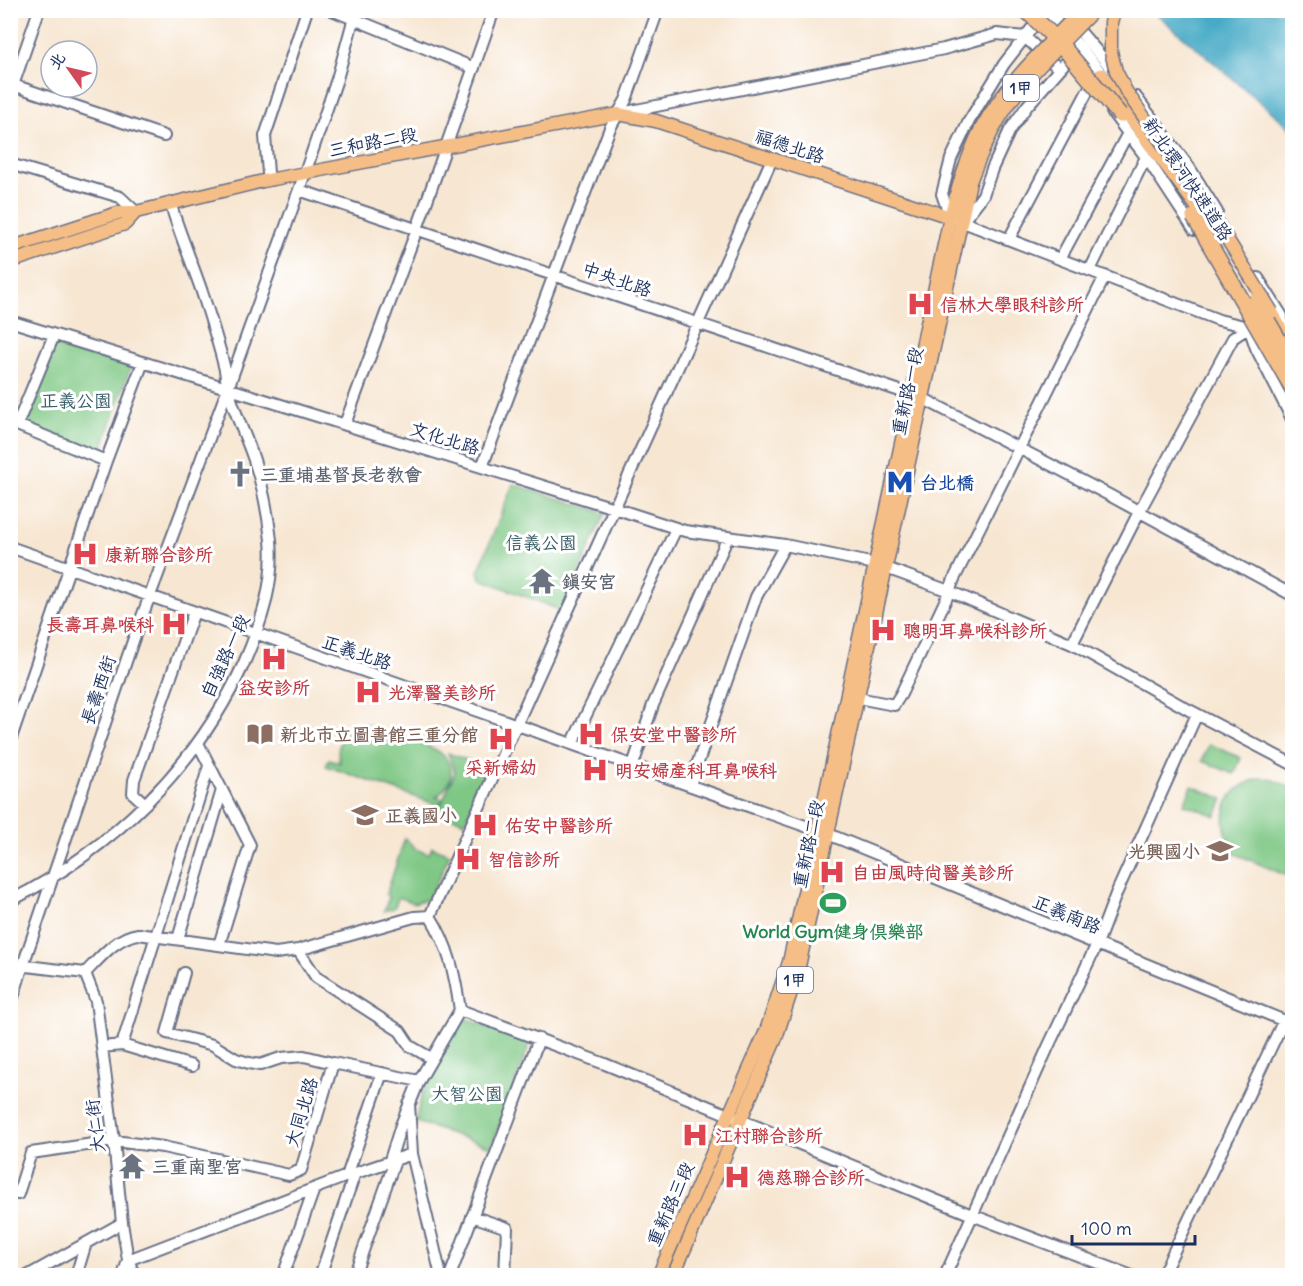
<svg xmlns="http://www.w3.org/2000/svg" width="1303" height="1286" viewBox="0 0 1303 1286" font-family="Delius,'LXGW WenKai TC',sans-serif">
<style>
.green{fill:#7ec784;stroke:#4c7b71;stroke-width:1.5}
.water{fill:#46aac6;stroke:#306c92;stroke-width:1.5}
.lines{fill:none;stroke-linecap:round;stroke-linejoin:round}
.minor-casing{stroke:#686f86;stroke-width:14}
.major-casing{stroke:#686f86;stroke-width:15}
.highway-casing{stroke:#686f86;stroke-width:18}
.minor{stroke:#fff;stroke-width:10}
.major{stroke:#f6be87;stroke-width:12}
.highway{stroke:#f6be87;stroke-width:15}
.major-bridge-casing{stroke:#686f86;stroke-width:15;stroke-linecap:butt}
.highway-bridge-casing{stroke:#686f86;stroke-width:18;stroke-linecap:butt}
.major-bridge{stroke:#f6be87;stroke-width:12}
.highway-bridge{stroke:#f6be87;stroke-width:15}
.labels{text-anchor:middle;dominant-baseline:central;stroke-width:6;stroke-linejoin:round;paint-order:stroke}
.shield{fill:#fff;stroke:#5f6d8e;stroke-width:1.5}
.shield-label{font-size:16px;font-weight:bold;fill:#1b2f5e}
.street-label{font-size:18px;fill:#1b2f5e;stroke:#fff}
.health-label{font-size:18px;font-weight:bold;fill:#be3a42;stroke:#fff;text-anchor:start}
.park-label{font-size:18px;fill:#395d69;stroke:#fff}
.worship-label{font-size:18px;font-weight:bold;fill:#5b616d;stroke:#fff;text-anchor:start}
.transit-label{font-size:18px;font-weight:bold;fill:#164399;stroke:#fff;text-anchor:start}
.education-label{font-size:18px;font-weight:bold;fill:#785e54;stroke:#fff;text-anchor:start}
.leisure-label{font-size:18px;font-weight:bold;fill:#27864d;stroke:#fff}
</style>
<rect width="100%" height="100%" fill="#fff"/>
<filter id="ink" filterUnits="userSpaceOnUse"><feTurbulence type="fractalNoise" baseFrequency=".0167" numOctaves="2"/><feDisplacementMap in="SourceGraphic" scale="12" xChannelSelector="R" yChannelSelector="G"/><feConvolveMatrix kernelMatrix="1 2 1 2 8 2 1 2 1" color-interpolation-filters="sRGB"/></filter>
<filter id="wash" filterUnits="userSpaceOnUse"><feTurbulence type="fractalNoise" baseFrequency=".008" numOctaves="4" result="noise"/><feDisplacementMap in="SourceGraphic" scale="24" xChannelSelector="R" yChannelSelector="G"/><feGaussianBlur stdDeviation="1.35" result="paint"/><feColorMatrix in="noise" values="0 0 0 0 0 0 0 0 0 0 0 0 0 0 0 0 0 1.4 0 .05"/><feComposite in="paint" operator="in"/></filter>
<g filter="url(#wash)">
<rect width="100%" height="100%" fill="#f7e6d1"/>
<path class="green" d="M 55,343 L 131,366 L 100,455 L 23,423 Z
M 513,484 L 605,513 L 562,611 L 481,579 L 478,572 Z
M 365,725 C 377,726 389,733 401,737 C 419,743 451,749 451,773 C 451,783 444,791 436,797 L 442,799 L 441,805 L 455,772 L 448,753 L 488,768 L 465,822 L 439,812 L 441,806 L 326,766 L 329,759 L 340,763 C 334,744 344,727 365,725 Z
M 1209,744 L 1241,758 L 1234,774 L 1202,761 Z
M 1261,778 L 1274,780 L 1292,788 L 1292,878 L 1217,846 L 1220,838 L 1228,840 C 1218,809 1228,787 1261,778 Z
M 1192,786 L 1223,799 L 1216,816 L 1184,804 Z
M 405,838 L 415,849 L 429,854 L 432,847 L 450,854 L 429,899 L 413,903 L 399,897 L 394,908 L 384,911 L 389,897 L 386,895 Z
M 467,1019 L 530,1043 L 491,1147 L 416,1122 C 418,1100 440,1043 455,1026 C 458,1023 464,1021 467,1019 Z"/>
<path class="water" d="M 1153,11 L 1292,11 L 1292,131 L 1287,125 Z"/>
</g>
<g filter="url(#ink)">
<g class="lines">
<g class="minor-casing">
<path id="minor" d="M 332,10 L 474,68
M 1046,10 L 1004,64 L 969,121 L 951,159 L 942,194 L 950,217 L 1219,320 L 1261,330
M 1046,10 L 1080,47 L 1107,80
M 1062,10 L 1116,74
M 13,85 L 164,136
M 10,94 L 39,10
M 1136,97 L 1189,167 L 1217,212
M 1112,112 L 1146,157 L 1194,230
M 621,113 L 944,49 L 997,34 L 1025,37 L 1059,69
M 10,164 L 120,197 L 136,212
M 271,180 L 268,173 L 265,136 L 307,10
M 299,190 L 924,399 L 1109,495 L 1292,595
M 963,221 L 983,195 L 992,169 L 1010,130 L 1027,106 L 1064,64
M 1009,239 L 1091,85
M 1060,259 L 1128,133
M 1090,270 L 1146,157
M 1258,278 L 1282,316 L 1282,331
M 10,321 L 614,508 L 685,531 L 785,545 L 875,564 L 949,591 L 1072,644 L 1189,710 L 1292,764
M 1249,327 L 1256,348 L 1292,419
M 1276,327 L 1292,344
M 54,335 L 17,425 L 106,461
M 345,424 L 417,229 L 494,10
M 482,467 L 564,248 L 610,128 L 626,100 L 658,10
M 10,547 L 828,834 L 1292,1024
M 1072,644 L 1139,512 L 1233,338 L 1249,327
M 858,698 L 894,705 L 901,694 L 947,597 L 954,579 L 1105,276
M 10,741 L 106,461 L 143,362
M 198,743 L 250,845 L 219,945
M 572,744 L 676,529
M 633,765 L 653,705 L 728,537
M 690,785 L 756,597 L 785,545
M 145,804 L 133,793 L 134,780 L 194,612
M 10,901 C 112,849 197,767 244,663 C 261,624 275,583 271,540 C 268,514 263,486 254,460 C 246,436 234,413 228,388 C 226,382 226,376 225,370 C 219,344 210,317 202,292 C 192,262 179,233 170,202
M 178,939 L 222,790
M 298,950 L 316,977 L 400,1031 L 410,1046 L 431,1058
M 10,964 L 85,973
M 85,973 C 100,958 116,937 138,934 L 276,953 L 298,950 L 414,917 L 430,916
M 85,973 L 96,1001 L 114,1141 L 122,1223 L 128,1260 L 135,1276
M 184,973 L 167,1033 L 213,1045 L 236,1059 L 249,1063 L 260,1065 L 281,1058 L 304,1056 L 333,1063
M 10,1007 L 23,965 L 134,638 L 228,388 L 305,173 L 337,79 L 356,10
M 460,1010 C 455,975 449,946 430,916 L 772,159
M 122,1045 L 209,766
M 102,1047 L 122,1045 L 192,1066
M 409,1104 L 412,1154 L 441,1276
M 390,1160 L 401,1125 L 419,1081
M 347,1176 L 382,1073
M 10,1193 L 18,1194 L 31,1153 L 114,1141 L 163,1147 L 289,1175 L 301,1170 L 333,1063 L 419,1081 L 460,1010 L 605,1064 L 972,1215 L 1132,1276
M 472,1216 L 507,1228 L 505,1276
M 10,1271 L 13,1276
M 27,1276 L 122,1223
M 76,1276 L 86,1243
M 123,1276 L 128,1260 L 347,1176 L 412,1154
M 283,1276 L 314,1189
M 320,1276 L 355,1173
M 354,1276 L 396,1158
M 450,1276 L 539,1039
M 945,1276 L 1049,1045 L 1097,944 L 1116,894 L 1197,714
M 1162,1276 L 1284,1020"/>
</g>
<g class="major-casing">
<path id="major" d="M 1111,52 L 1111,22 L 1115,10
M 10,248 L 121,212 L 136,212 L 263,181 L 618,114 L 656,121 L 950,217
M 10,262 L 125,224 L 136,212
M 1272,312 L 1282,331
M 658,1276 L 766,1031 L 789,962 L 950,217 L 961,178
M 673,1276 L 776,1038 L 798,971 L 970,182"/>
</g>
<g class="highway-casing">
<path id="highway" d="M 1101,76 L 1201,210"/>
</g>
<use href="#minor" class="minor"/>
<use href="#major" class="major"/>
<use href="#highway" class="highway"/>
<g class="major-bridge-casing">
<path id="major-bridge" d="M 1111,52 L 1116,71 L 1126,91 L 1213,216 L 1272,312
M 961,178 C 967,161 973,143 982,127 C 1007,82 1046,47 1081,10
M 970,182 C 980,155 991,130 1007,107 C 1029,73 1066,40 1094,10"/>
</g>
<g class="highway-bridge-casing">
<path id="highway-bridge" d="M 1026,10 L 1058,41 L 1120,115
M 1194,217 L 1292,387
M 1256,301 L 1292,363"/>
</g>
<use href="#major-bridge" class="major-bridge"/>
<use href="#highway-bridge" class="highway-bridge"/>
</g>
</g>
<defs>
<g id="hospital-bare" transform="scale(2.07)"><path d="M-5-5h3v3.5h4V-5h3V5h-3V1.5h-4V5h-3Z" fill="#e0444e" stroke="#fff" stroke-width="2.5" paint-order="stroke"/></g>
<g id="church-bare" transform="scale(2.07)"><path d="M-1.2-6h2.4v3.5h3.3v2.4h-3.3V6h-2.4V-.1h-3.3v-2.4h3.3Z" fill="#6b7280" stroke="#fff" stroke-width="2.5" paint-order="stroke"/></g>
<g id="metro-bare" transform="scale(2.07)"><path d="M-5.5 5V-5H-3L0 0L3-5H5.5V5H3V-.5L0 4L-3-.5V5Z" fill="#1a4fb4" stroke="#fff" stroke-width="2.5" paint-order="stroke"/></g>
<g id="temple-bare" transform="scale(2.07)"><path d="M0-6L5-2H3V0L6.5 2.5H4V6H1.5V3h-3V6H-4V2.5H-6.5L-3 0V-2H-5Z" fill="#6b7280" stroke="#fff" stroke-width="2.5" paint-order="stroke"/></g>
<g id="library-bare" transform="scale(2.07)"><path d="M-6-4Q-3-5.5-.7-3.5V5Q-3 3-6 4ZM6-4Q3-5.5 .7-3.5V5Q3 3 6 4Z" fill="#8d6e63" stroke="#fff" stroke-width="2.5" paint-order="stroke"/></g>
<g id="school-bare" transform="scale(2.07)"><path d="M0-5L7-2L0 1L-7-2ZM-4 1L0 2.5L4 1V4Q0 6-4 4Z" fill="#8d6e63" stroke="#fff" stroke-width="2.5" paint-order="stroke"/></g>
<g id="stadium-bare" transform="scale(2.07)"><path d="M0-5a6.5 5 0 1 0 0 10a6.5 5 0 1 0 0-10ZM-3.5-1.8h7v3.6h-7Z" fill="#2e9e5b" stroke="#fff" stroke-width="2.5" paint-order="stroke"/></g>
</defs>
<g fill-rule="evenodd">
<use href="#hospital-bare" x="920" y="304"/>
<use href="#church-bare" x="240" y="474"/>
<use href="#metro-bare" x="900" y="482"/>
<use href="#hospital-bare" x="85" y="554"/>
<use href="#temple-bare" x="542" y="581"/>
<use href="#hospital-bare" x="174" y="624"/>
<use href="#hospital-bare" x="883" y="630"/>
<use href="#hospital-bare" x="274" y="659"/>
<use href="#hospital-bare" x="368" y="692"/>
<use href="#library-bare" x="260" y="734"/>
<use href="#hospital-bare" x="591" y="734"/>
<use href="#hospital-bare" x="501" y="739"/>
<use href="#hospital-bare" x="595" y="770"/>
<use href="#school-bare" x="365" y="815"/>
<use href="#hospital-bare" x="485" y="825"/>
<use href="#school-bare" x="1220" y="851"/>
<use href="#hospital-bare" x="468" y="859"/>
<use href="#hospital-bare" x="832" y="872"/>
<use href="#stadium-bare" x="833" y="903"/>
<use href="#hospital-bare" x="695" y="1135"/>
<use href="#temple-bare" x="132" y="1166"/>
<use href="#hospital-bare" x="737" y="1177"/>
</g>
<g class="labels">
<g class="shield">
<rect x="1003" y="75" width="36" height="26" rx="4.5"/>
<rect x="777" y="967" width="36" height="26" rx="4.5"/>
</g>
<g class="shield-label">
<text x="1021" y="88">1甲</text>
<text x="795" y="980">1甲</text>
</g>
<g class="street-label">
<text transform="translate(373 142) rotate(-11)">三和路二段</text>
<text transform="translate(790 146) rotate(18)">福德北路</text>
<text transform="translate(1188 179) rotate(56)">新北環河快速道路</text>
<text transform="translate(617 279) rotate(19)">中央北路</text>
<text transform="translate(907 391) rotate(-78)">重新路一段</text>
<text transform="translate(445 438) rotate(17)">文化北路</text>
<text transform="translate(357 652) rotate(19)">正義北路</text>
<text transform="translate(225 656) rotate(-65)">自強路一段</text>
<text transform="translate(98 690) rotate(-71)">長壽西街</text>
<text transform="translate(808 844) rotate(-78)">重新路二段</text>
<text transform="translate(1067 914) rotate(23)">正義南路</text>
<text transform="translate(301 1112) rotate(-73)">大同北路</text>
<text transform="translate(95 1126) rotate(-97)">大仁街</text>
<text transform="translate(670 1204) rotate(-66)">重新路三段</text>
</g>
<g class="health-label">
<text x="940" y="304">信林大學眼科診所</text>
<text x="105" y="554">康新聯合診所</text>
<text x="154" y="624" text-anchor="end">長壽耳鼻喉科</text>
<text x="903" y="630">聰明耳鼻喉科診所</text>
<text x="274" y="687" text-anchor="middle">益安診所</text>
<text x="388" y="692">光澤醫美診所</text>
<text x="611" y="734">保安堂中醫診所</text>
<text x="501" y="767" text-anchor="middle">采新婦幼</text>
<text x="615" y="770">明安婦產科耳鼻喉科</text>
<text x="505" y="825">佑安中醫診所</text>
<text x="488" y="859">智信診所</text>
<text x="852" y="872">自由風時尚醫美診所</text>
<text x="715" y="1135">江村聯合診所</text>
<text x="757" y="1177">德慈聯合診所</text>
</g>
<g class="park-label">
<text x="76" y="400">正義公園</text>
<text x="541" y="542">信義公園</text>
<text x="467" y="1093">大智公園</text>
</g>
<g class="worship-label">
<text x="260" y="474">三重埔基督長老教會</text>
<text x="562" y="581">鎮安宮</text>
<text x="152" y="1166">三重南聖宮</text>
</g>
<g class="transit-label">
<text x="920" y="482">台北橋</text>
</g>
<g class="education-label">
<text x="280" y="734">新北市立圖書館三重分館</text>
<text x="385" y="815">正義國小</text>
<text x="1200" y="851" text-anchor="end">光興國小</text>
</g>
<g class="leisure-label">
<text x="833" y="931">World Gym健身俱樂部</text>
</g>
</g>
<rect width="1303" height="1286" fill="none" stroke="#fff" stroke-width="36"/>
<g transform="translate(69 69) rotate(304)"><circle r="28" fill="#ffffff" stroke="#a4acbf" stroke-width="1.5"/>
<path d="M0-4.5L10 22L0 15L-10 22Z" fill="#d1495b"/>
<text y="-9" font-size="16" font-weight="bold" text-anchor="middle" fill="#1b2f5e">北</text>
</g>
<path d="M1072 1235v9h123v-9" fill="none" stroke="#1b2f5e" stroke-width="3"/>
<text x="1081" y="1235" font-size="18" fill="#1b2f5e" stroke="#ffffff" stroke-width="4.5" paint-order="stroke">100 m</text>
</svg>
